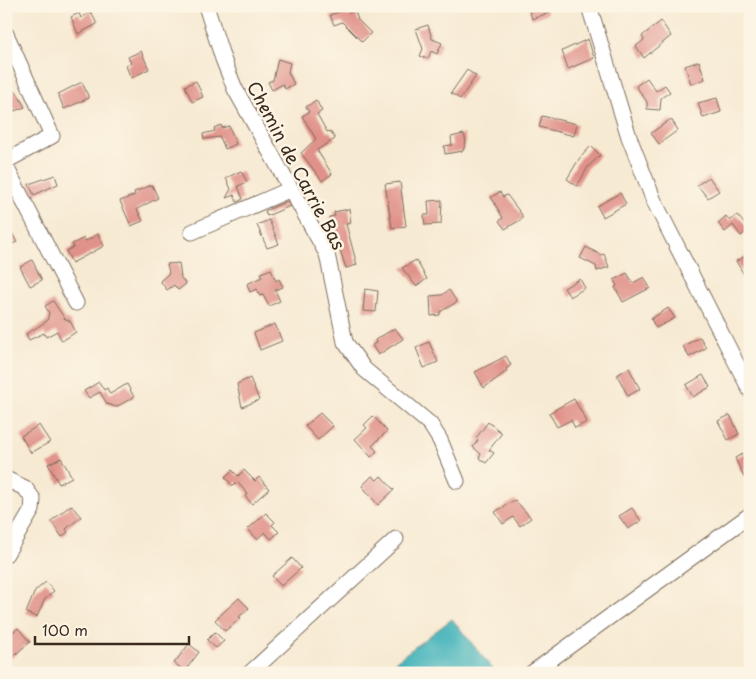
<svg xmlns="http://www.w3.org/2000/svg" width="756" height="679" viewBox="0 0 756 679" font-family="'Playpen Sans',sans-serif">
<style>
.water{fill:#43b3bb;stroke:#3f6e6c}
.building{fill:#e09189}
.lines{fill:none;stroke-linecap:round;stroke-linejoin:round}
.minor-casing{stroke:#7d6d5d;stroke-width:17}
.minor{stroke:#fff;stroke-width:15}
.labels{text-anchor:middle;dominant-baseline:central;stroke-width:5;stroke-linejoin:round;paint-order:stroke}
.street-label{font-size:18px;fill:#3b2a1e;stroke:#fcf5e5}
</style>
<rect width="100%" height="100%" fill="#fcf5e5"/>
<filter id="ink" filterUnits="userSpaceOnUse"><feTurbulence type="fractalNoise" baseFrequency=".02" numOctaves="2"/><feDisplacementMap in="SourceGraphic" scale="10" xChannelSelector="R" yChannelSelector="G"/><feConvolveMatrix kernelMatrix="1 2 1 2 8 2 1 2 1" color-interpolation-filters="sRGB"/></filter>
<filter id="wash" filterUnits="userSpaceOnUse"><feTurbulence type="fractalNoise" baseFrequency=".0096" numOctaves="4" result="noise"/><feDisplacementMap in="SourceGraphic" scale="20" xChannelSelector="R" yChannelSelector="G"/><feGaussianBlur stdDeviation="1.12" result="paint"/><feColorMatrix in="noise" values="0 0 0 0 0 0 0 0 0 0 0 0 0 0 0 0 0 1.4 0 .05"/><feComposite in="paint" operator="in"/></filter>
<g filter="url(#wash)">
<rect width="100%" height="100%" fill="#f7ead3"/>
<path class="water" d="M 452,619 L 496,673 L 380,673 Z"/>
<g id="blocks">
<path class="building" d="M 528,6 L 545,6 L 548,13 L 532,19 Z
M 348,9 L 349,13 L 355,11 L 358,20 L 371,33 L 362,42 L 342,22 L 334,25 L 330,15 Z
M 91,12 L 97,24 L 78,34 L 71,17 L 79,13 L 81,18 Z
M 661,21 L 671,36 L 644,58 L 636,46 L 644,40 L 642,36 Z
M 428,25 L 432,39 L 442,43 L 437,54 L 431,51 L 428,59 L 420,56 L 423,49 L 416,29 Z
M 588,39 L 594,58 L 568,69 L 562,51 Z
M 141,51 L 149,69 L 131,78 L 126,66 L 131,63 L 128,57 Z
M 278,59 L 290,63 L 288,72 L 294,84 L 285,89 L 283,84 L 272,90 L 268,82 L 273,80 Z
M 699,61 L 705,79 L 691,84 L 685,66 Z
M 467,70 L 476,76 L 460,99 L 451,93 Z
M 647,78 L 656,91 L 665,85 L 670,92 L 661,98 L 660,110 L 647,109 L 647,102 L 636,86 Z
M 196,81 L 203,97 L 192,102 L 185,86 Z
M 82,82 L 89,98 L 64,109 L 58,94 Z
M 16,91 L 25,107 L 6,114 L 6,97 Z
M 717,98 L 721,112 L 703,118 L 698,103 Z
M 316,100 L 322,111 L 317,114 L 327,132 L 330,131 L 335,139 L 317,150 L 332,174 L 322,181 L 301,153 L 316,139 L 302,116 L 309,112 L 306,107 Z
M 542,116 L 577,124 L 574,136 L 539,127 Z
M 671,119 L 678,130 L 659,144 L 651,133 Z
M 221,125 L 222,128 L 229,126 L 236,144 L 225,149 L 220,137 L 204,139 L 203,134 L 215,131 L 214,128 Z
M 464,134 L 466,142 L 463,151 L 445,154 L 444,146 L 452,145 L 451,137 Z
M 591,146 L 600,155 L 588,167 L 577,186 L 567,179 L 579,159 Z
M 241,171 L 247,182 L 238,186 L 243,199 L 237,202 L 234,195 L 226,198 L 231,189 L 226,178 Z
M 55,175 L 58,184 L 34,195 L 29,184 Z
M 709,177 L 719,191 L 708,198 L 697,185 Z
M 400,182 L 406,226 L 392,228 L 385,184 Z
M 152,185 L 158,198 L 137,209 L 143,221 L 131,226 L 120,201 L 135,195 L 134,192 Z
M 500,192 L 503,197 L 507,195 L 522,215 L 522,219 L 505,229 L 499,221 L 503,218 L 491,197 Z
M 620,193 L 626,204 L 603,217 L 597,206 Z
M 442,200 L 441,224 L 425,225 L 424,215 L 429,215 L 428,201 Z
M 287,201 L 290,206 L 267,216 L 265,211 Z
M 349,209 L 351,223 L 346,224 L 357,265 L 346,268 L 329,217 L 335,216 L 334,212 Z
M 737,215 L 749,229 L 741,236 L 733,225 L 725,232 L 718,223 L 726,216 L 730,221 Z
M 269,220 L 279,244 L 267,248 L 257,225 Z
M 6,222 L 17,242 L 6,247 Z
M 98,234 L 104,246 L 72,263 L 66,251 L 74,247 L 72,244 L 84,238 L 86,241 Z
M 586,247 L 601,255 L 604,254 L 609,267 L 597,271 L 596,266 L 580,258 Z
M 746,256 L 750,262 L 750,285 L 736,261 Z
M 32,260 L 42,280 L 30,286 L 20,267 Z
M 416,260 L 427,279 L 416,286 L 402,268 Z
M 179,263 L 181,278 L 186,284 L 178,290 L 174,285 L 167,290 L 160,281 L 169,273 L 167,264 Z
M 271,269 L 276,281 L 279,279 L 283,287 L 275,290 L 280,301 L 269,306 L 263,295 L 260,296 L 257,289 L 250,292 L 247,284 L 262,277 L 261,273 Z
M 627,273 L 633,283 L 644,277 L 650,288 L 623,302 L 615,287 L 617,286 L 614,280 Z
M 580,279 L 585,288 L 570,297 L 564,288 Z
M 365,289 L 378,291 L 376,312 L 363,311 Z
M 449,290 L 457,302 L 440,312 L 440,315 L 431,316 L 430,296 L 442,295 Z
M 53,301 L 65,319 L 70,321 L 76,332 L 62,341 L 57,331 L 46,337 L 44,333 L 29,340 L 26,334 L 47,321 L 49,313 L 45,306 Z
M 668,308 L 675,318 L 656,328 L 651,319 Z
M 275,324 L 282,341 L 260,350 L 254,333 Z
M 395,328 L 403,339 L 378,355 L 372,345 L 376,343 L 375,340 Z
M 700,337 L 706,348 L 689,357 L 683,346 Z
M 429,342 L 438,362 L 424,368 L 416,348 Z
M 506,356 L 511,365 L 506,369 L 507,371 L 484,388 L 475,372 Z
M 629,368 L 640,389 L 628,396 L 617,375 Z
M 703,375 L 710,387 L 693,397 L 686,385 Z
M 250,378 L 259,400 L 242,407 L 237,384 Z
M 99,382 L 104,390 L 107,388 L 110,394 L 127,384 L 134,397 L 116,407 L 107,404 L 100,392 L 89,398 L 84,391 Z
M 574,399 L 587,422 L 575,428 L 571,420 L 557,427 L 549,413 Z
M 320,413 L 333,426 L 318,440 L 305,426 Z
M 730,415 L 739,434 L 728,440 L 718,421 Z
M 373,416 L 387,431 L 372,446 L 377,451 L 371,457 L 355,439 L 367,428 L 364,425 Z
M 488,422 L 502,433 L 489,450 L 494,453 L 486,463 L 479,458 L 481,454 L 473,447 L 478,440 L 476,438 Z
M 39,425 L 50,442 L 31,453 L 21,436 Z
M 747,452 L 750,458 L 750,474 L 744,477 L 735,458 Z
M 61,458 L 72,477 L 59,484 L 48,464 Z
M 232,470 L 238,476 L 244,470 L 255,481 L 259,477 L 269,489 L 252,504 L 245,496 L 248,494 L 237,482 L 233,486 L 225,477 Z
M 372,476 L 377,480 L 381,476 L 394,490 L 378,505 L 362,486 Z
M 515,500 L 531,518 L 520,526 L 513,517 L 503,524 L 495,512 Z
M 71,505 L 81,517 L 66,529 L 68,532 L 62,537 L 51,521 Z
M 632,508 L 641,521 L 628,529 L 619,516 Z
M 266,513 L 275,522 L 272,525 L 279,532 L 271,539 L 265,532 L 257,539 L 248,529 Z
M 292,558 L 301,568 L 281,586 L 272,576 Z
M 46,582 L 54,591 L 45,599 L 37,617 L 26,613 L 35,591 Z
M 239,598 L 249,608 L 239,617 L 241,618 L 225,631 L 215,620 Z
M 18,628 L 30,642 L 10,659 L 6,655 L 6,638 Z
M 215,632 L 224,641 L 216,648 L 207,640 Z
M 189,644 L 199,652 L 185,671 L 174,663 Z"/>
</g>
</g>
<g filter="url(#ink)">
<use href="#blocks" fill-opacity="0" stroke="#7d6d5d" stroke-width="1"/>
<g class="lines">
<g class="minor-casing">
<path id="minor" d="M 206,6 L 223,59 L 235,89 L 327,254 L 345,342 L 364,369 L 430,424 L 440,440 L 457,481
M 589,6 L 629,137 L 654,201 L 750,390
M 6,34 L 52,136 L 6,161
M 6,167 L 76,303
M 192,232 L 291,189
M 6,479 L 25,488 L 33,499 L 32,510 L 6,554
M 250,673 L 396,539
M 532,673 L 750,515"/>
</g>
<use href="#minor" class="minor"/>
</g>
</g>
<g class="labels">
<g class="street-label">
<text transform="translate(297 165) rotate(62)">Chemin de Carrie Bas</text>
</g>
</g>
<rect width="756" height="679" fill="none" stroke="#fcf5e5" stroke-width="25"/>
<path d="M35 636v8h154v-8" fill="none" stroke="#3b2a1e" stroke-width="2.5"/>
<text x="42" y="636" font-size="15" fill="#3b2a1e" stroke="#fcf5e5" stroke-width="4" paint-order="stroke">100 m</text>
</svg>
